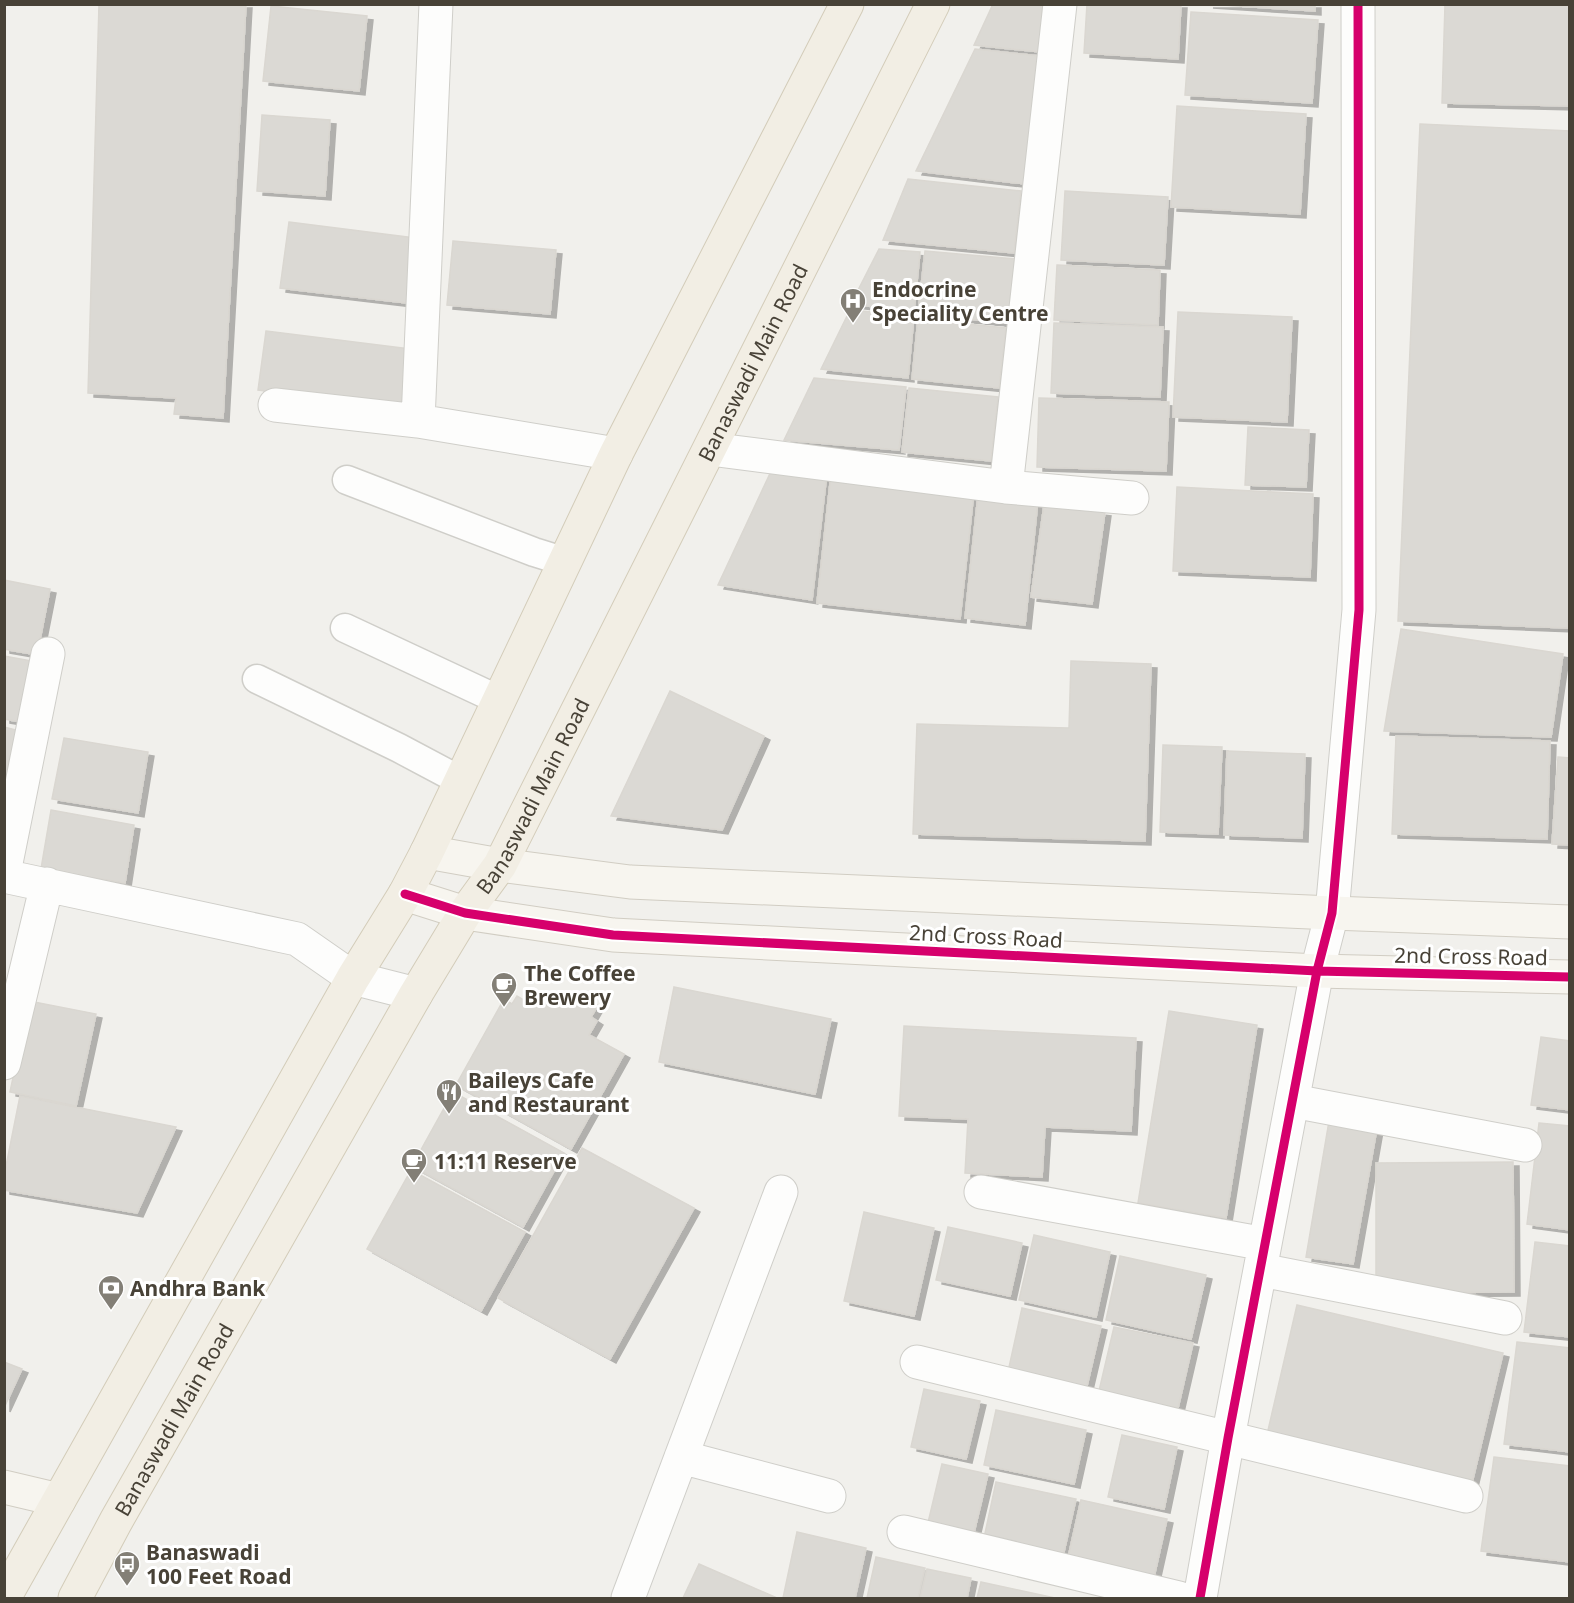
<svg xmlns="http://www.w3.org/2000/svg" width="1574" height="1603" viewBox="0 0 1574 1603" font-family="'Noto Sans',sans-serif">
<style>
.building{fill:#dbd9d4;stroke:#dad7d1;stroke-width:1.5;filter:url(#shadow)}
.lines{fill:none;stroke-linecap:round;stroke-linejoin:round}
.lane-casing{stroke:#cfcec9;stroke-width:31}
.street-casing{stroke:#cfcec9;stroke-width:35}
.secondary-casing{stroke:#d1cdc3;stroke-width:35}
.primary-casing{stroke:#d3ccb9;stroke-width:35}
.lane{stroke:#fdfdfc;stroke-width:28}
.street{stroke:#fdfdfc;stroke-width:33}
.secondary{stroke:#f7f5ef;stroke-width:33}
.primary{stroke:#f2eee4;stroke-width:33}
.cycleway-casing{stroke:#fff;stroke-width:13}
.cycleway{stroke:#d6006c;stroke-width:9}
.labels{text-anchor:middle;dominant-baseline:central;stroke-width:6;stroke-linejoin:round;paint-order:stroke}
.poi-label{font-size:21px;font-weight:bold;fill:#484237;stroke:#fff;text-anchor:start}
.street-label{font-size:21px;fill:#484237;stroke:#fff}
</style>
<defs>
<filter id="shadow"><feDropShadow dx="6" dy="4" stdDeviation="0" flood-color="#0004"/></filter>
</defs>
<rect width="100%" height="100%" fill="#f1f0ec"/>
<path class="building" d="M 99,4 L 246,4 L 223,418 L 174,414 L 176,398 L 88,393 Z
M 993,4 L 1045,4 L 1040,52 L 974,45 Z
M 1087,4 L 1181,4 L 1178,59 L 1084,53 Z
M 1207,4 L 1315,4 L 1315,11 Z
M 1445,4 L 1570,4 L 1570,106 L 1442,103 Z
M 271,6 L 367,16 L 359,91 L 263,81 Z
M 1191,12 L 1318,20 L 1312,103 L 1185,95 Z
M 975,49 L 1039,56 L 1025,184 L 916,171 Z
M 1177,106 L 1306,114 L 1300,214 L 1171,207 Z
M 262,115 L 330,120 L 325,196 L 257,191 Z
M 1420,124 L 1570,131 L 1570,596 L 1568,628 L 1398,621 Z
M 908,179 L 1021,191 L 1014,253 L 883,240 Z
M 1065,191 L 1168,197 L 1164,265 L 1061,260 Z
M 289,222 L 415,238 L 406,303 L 280,288 Z
M 453,241 L 556,250 L 550,314 L 447,305 Z
M 879,249 L 920,252 L 914,312 L 851,304 Z
M 925,251 L 1015,259 L 1008,323 L 918,314 Z
M 1057,265 L 1160,270 L 1158,325 L 1054,320 Z
M 850,310 L 914,316 L 908,378 L 821,369 Z
M 1178,312 L 1292,317 L 1287,422 L 1173,417 Z
M 918,319 L 1006,328 L 999,388 L 912,379 Z
M 1054,323 L 1163,327 L 1160,397 L 1051,393 Z
M 266,331 L 410,349 L 403,408 L 258,390 Z
M 814,378 L 906,387 L 899,450 L 784,440 Z
M 909,388 L 998,397 L 991,461 L 902,452 Z
M 1039,398 L 1169,402 L 1166,471 L 1037,467 Z
M 1248,427 L 1309,430 L 1306,487 L 1245,485 Z
M 773,467 L 827,473 L 812,600 L 718,585 Z
M 831,474 L 974,491 L 960,619 L 817,603 Z
M 1177,487 L 1313,494 L 1310,577 L 1173,571 Z
M 978,495 L 1038,500 L 1025,625 L 965,618 Z
M 1044,505 L 1105,512 L 1092,604 L 1031,597 Z
M 4,580 L 50,589 L 37,655 L 4,649 Z
M 1401,629 L 1563,654 L 1551,737 L 1384,731 Z
M 4,656 L 32,661 L 21,722 L 4,719 Z
M 1071,661 L 1151,664 L 1145,841 L 913,834 L 917,724 L 1069,728 Z
M 670,691 L 764,736 L 722,830 L 611,816 Z
M 4,727 L 16,730 L 6,786 L 4,786 Z
M 1396,736 L 1550,741 L 1547,839 L 1392,834 Z
M 64,738 L 148,752 L 138,813 L 52,799 Z
M 1163,745 L 1222,747 L 1218,834 L 1160,832 Z
M 1227,751 L 1305,754 L 1302,838 L 1224,835 Z
M 1558,757 L 1570,758 L 1570,845 L 1552,844 Z
M 51,810 L 134,825 L 125,883 L 41,869 Z
M 674,987 L 831,1019 L 815,1094 L 659,1062 Z
M 557,993 L 573,1002 L 578,993 L 598,1005 L 591,1017 L 597,1021 L 589,1035 L 624,1054 L 571,1149 L 456,1085 L 504,999 L 512,1004 L 517,996 L 532,1005 L 538,994 L 552,1001 Z
M 29,1001 L 96,1014 L 76,1106 L 10,1092 Z
M 1169,1011 L 1257,1025 L 1226,1218 L 1138,1203 Z
M 904,1026 L 1136,1038 L 1131,1131 L 1045,1127 L 1042,1177 L 965,1173 L 968,1119 L 899,1116 Z
M 1541,1037 L 1570,1041 L 1570,1110 L 1531,1105 Z
M 453,1092 L 564,1153 L 523,1227 L 412,1166 Z
M 20,1096 L 176,1127 L 137,1213 L 4,1190 L 4,1176 Z
M 1329,1121 L 1377,1128 L 1353,1264 L 1306,1257 Z
M 1539,1123 L 1570,1126 L 1570,1230 L 1527,1224 Z
M 582,1148 L 694,1208 L 610,1359 L 498,1298 Z
M 1513,1162 L 1514,1292 L 1376,1293 L 1376,1163 Z
M 411,1170 L 525,1232 L 481,1311 L 367,1249 Z
M 864,1212 L 934,1228 L 914,1316 L 844,1301 Z
M 948,1227 L 1022,1243 L 1010,1296 L 936,1280 Z
M 1034,1235 L 1110,1252 L 1096,1317 L 1019,1300 Z
M 1535,1242 L 1570,1246 L 1570,1337 L 1524,1332 Z
M 1120,1256 L 1206,1275 L 1191,1339 L 1106,1320 Z
M 1297,1305 L 1503,1353 L 1471,1487 L 1266,1439 Z
M 1022,1308 L 1101,1326 L 1086,1390 L 1008,1372 Z
M 1114,1327 L 1193,1343 L 1178,1408 L 1099,1391 Z
M 1517,1342 L 1570,1348 L 1570,1452 L 1504,1444 Z
M 4,1362 L 22,1369 L 4,1408 Z
M 924,1389 L 980,1401 L 966,1459 L 911,1447 Z
M 996,1410 L 1086,1430 L 1074,1484 L 984,1465 Z
M 1122,1435 L 1177,1447 L 1164,1509 L 1108,1497 Z
M 1494,1457 L 1570,1466 L 1570,1562 L 1481,1551 Z
M 942,1464 L 988,1474 L 972,1541 L 926,1531 Z
M 996,1482 L 1076,1499 L 1063,1556 L 984,1538 Z
M 1081,1500 L 1167,1519 L 1154,1577 L 1068,1558 Z
M 797,1532 L 866,1548 L 855,1598 L 783,1598 Z
M 876,1557 L 925,1568 L 918,1598 L 867,1598 Z
M 699,1564 L 777,1598 L 683,1598 Z
M 927,1569 L 971,1578 L 967,1598 L 920,1598 Z
M 981,1582 L 1055,1598 L 977,1598 Z"/>
<g class="lines">
<g class="lane-casing">
<path id="lane" d="M 347,480 L 534,552 L 566,562
M 345,628 L 499,700
M 257,679 L 399,748 L 461,781"/>
</g>
<g class="street-casing">
<path id="street" d="M 275,405 L 418,421 L 616,454
M 418,421 L 436,4
M 710,449 L 1006,487 L 1132,498
M 1006,487 L 1060,4
M 4,873 L 48,654
M 4,876 L 297,939 L 353,978 L 416,994
M 4,1063 L 47,884
M 1293,1101 L 1525,1145
M 981,1192 L 1265,1244
M 1261,1270 L 1505,1318
M 917,1362 L 1466,1496
M 681,1457 L 829,1496
M 904,1532 L 1179,1598
M 628,1598 L 781,1192
M 1200,1598 L 1228,1438 L 1317,971 L 1332,913 L 1359,610 L 1358,4"/>
</g>
<g class="secondary-casing">
<path id="secondary" d="M 427,852 L 500,865 L 630,882 L 1332,913 L 1570,922
M 405,894 L 465,913 L 613,935 L 1317,971 L 1570,977
M 4,1487 L 59,1500"/>
</g>
<g class="primary-casing">
<g id="primary">
<path d="M 4,1598 L 353,978 L 405,894 L 427,852 L 616,454 L 847,4"/>
<path id="s1" d="M 75,1598 L 116,1521 L 416,994 L 465,913 L 500,865 L 933,4"/>
</g>
</g>
<use href="#lane" class="lane"/>
<use href="#street" class="street"/>
<use href="#secondary" class="secondary"/>
<use href="#primary" class="primary"/>
<g class="cycleway-casing">
<path id="cycleway" d="M 405,894 L 465,913 L 613,935 L 1317,971 L 1570,977
M 1200,1598 L 1228,1438 L 1317,971 L 1332,913 L 1359,610 L 1358,4"/>
</g>
<use href="#cycleway" class="cycleway"/>
</g>
<defs>
<g id="hospital-pin" transform="scale(1.35)"><path d="M0 17L-7.5 6A9.5 9.5 0 1 1 7.5 6Z" fill="#837f76" stroke="#fff"/><path d="M-5-5h3v3.5h4V-5h3V5h-3V1.5h-4V5h-3Z" fill="#fff"/></g>
<g id="cafe-pin" transform="scale(1.35)"><path d="M0 17L-7.5 6A9.5 9.5 0 1 1 7.5 6Z" fill="#837f76" stroke="#fff"/><path d="M-5.5-4.5H6V0H3Q3 3.5 0 3.5H-2.5Q-5.5 3.5-5.5 0ZM3-3.2v2h1.7v-2ZM-6 4.5H4V6H-6Z" fill="#fff"/></g>
<g id="restaurant-pin" transform="scale(1.35)"><path d="M0 17L-7.5 6A9.5 9.5 0 1 1 7.5 6Z" fill="#837f76" stroke="#fff"/><path d="M-5-6h1v4h1v-4h1v4h1v-4h1v5L-1.5 .5V6h-2V.5L-5-1ZM5-6V6H3V1.5H1.5Q1.5-4 5-6Z" fill="#fff"/></g>
<g id="bank-pin" transform="scale(1.35)"><path d="M0 17L-7.5 6A9.5 9.5 0 1 1 7.5 6Z" fill="#837f76" stroke="#fff"/><path d="M-6-4H6V4H-6ZM0-2.3a2.3 2.3 0 1 0 0 4.6a2.3 2.3 0 1 0 0-4.6Z" fill="#fff"/></g>
<g id="bus-pin" transform="scale(1.35)"><path d="M0 17L-7.5 6A9.5 9.5 0 1 1 7.5 6Z" fill="#837f76" stroke="#fff"/><path d="M-5-6H5V4H4V6H2V4H-2V6H-4V4H-5ZM-3.5-4V0h7V-4ZM-3.5 1.2v1.5H-2V1.2ZM2 1.2v1.5H3.5V1.2Z" fill="#fff"/></g>
</defs>
<g fill-rule="evenodd">
<use href="#hospital-pin" x="853" y="301"/>
<use href="#cafe-pin" x="504" y="985"/>
<use href="#restaurant-pin" x="449" y="1092"/>
<use href="#cafe-pin" x="414" y="1161"/>
<use href="#bank-pin" x="111" y="1288"/>
<use href="#bus-pin" x="127" y="1564"/>
</g>
<g class="labels">
<g class="poi-label">
<text x="872" y="289">Endocrine<tspan x="872" dy="24">Speciality Centre</tspan></text>
<text x="524" y="973">The Coffee<tspan x="524" dy="24">Brewery</tspan></text>
<text x="468" y="1080">Baileys Cafe<tspan x="468" dy="24">and Restaurant</tspan></text>
<text x="434" y="1161">11:11 Reserve</text>
<text x="130" y="1288">Andhra Bank</text>
<text x="146" y="1552">Banaswadi<tspan x="146" dy="24">100 Feet Road</tspan></text>
</g>
<g class="street-label">
<text stroke="none"><textPath href="#s1" startOffset="1410">Banaswadi Main Road</textPath></text>
<text stroke="none"><textPath href="#s1" startOffset="924">Banaswadi Main Road</textPath></text>
<text transform="translate(986 936) rotate(3)">2nd Cross Road</text>
<text transform="translate(1471 956) rotate(1)">2nd Cross Road</text>
<text stroke="none"><textPath href="#s1" startOffset="204">Banaswadi Main Road</textPath></text>
</g>
</g>
<rect width="1574" height="1603" fill="none" stroke="#484237" stroke-width="12"/>
</svg>
